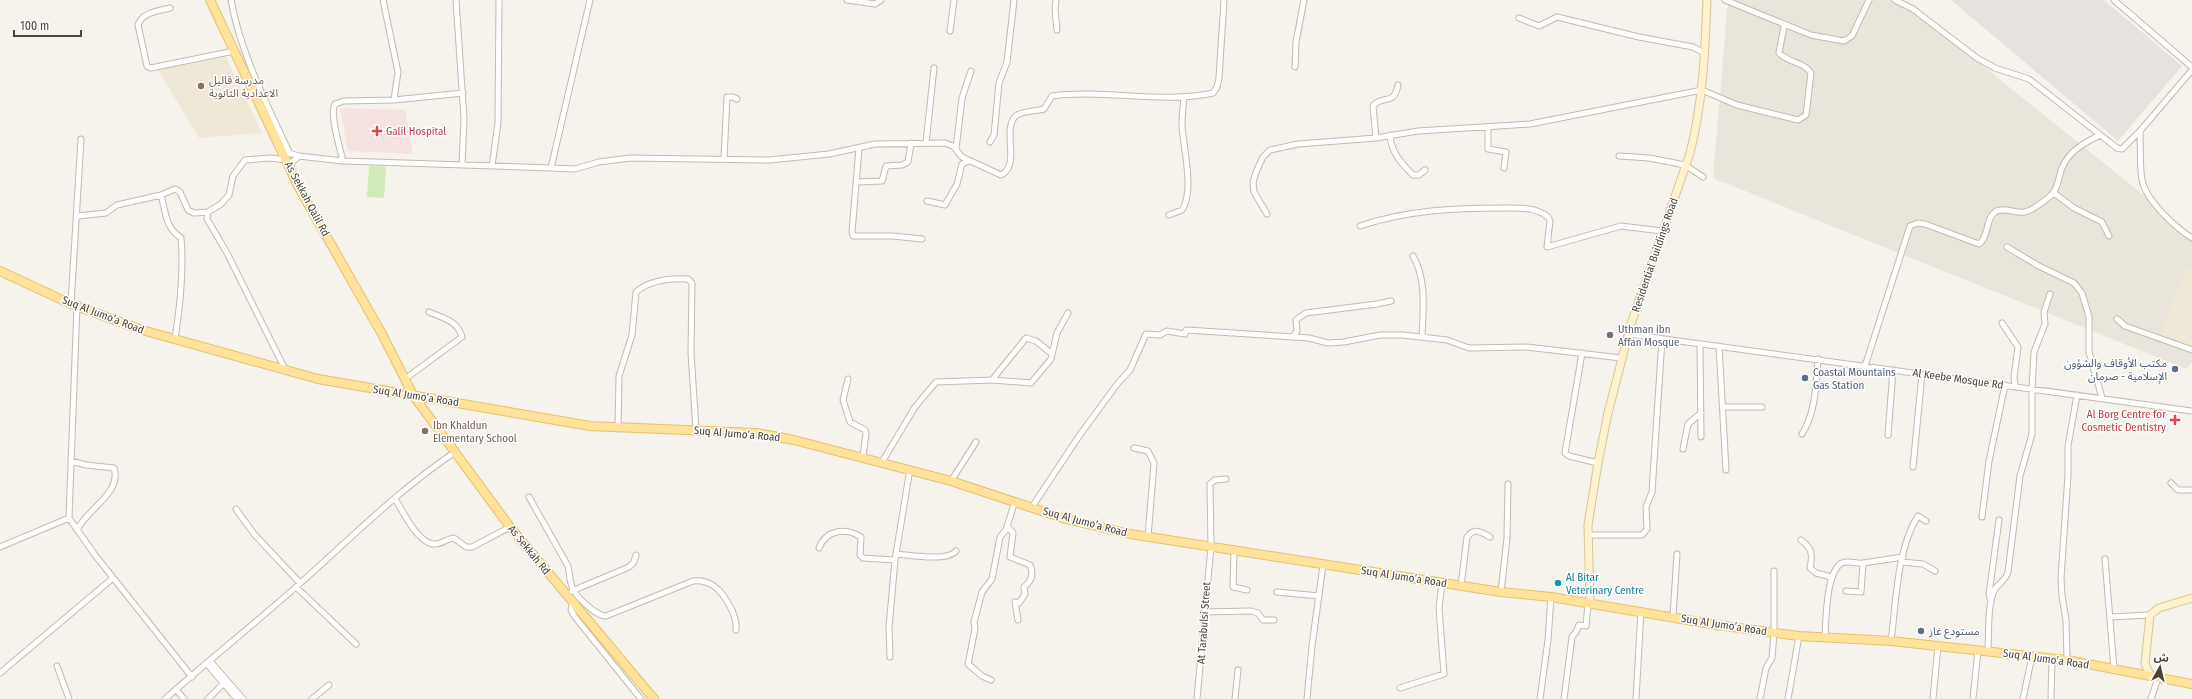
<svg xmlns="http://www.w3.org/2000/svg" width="2192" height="699" viewBox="0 0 2192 699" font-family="'Fira Sans Condensed','Noto Sans Arabic',sans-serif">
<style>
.residential{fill:#eae5da}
.industrial{fill:#e6e2dd}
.education{fill:#efe8d6}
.medical{fill:#f6e3e0}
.green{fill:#d2eab5}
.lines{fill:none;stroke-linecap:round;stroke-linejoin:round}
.street-casing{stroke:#c2bbae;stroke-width:7}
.secondary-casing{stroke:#d6c79b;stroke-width:9}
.primary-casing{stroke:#e6c16a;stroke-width:10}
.street{stroke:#fff;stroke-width:5}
.secondary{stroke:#fff3cd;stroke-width:7}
.primary{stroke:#ffe39c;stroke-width:8}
.education-dot{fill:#8d6e63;stroke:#fff;stroke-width:1.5}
.health-dot{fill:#e0444e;stroke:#fff;stroke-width:1.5}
.worship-dot{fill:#6b7280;stroke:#fff;stroke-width:1.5}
.service-dot{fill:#5c6f8a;stroke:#fff;stroke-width:1.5}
.culture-dot{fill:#0f9aa8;stroke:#fff;stroke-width:1.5}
.labels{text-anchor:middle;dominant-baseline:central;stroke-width:3;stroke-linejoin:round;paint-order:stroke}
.education-label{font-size:11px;fill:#785e54;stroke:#fff;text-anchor:start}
.health-label{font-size:11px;fill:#be3a42;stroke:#fff;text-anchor:start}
.street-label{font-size:11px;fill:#4b4439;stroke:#fff}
.worship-label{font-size:11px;fill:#5b616d;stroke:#fff;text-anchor:start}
.service-label{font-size:11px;fill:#4e5e75;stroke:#fff;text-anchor:start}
.culture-label{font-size:11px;fill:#0d838f;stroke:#fff;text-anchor:start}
</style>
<rect width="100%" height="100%" fill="#f6f3ec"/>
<path class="residential" d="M 1728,0 L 1901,0 L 2192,234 L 2192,362 L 2186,369 L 1713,178 Z"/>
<path class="industrial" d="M 1951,0 L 2104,0 L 2182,66 L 2118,141 Z"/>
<path class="education" d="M 226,57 L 262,133 L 199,138 L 158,70 Z
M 2186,269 L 2192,271 L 2192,346 L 2160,333 Z"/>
<path class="medical" d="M 340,108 L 405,110 L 413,154 L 348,151 Z"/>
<path class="green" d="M 369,166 L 386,167 L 384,198 L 367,197 Z"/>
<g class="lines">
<g class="street-casing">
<path id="street" d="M 231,0 C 241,55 267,104 290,154
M 456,0 L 464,119 L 462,165
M 847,0 L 875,4 L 881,0
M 1056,0 L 1055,10 L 1057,30
M 1725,0 L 1811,35 L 1844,41 L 1852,36 L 1869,0
M 1895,0 L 1913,9 L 1977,58 L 1995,68 L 2029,79 L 2117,148 L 2122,149 L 2140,131 L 2192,70
M 2114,0 L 2192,67
M 170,8 C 159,11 142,12 138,25 L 147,66 L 151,68 L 234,51
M 1519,18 L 1539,26 L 1557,17 L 1639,37 L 1693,47 L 1704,53
M 950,31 L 954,0
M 1295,67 L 1296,42 L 1304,0
M 394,100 L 463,93
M 1488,128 L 1488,149 L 1506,152 L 1504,168
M 2140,131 C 2141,145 2139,172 2143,184 C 2149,203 2176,228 2192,238
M 1390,135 C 1391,152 1401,163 1413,175 L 1419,175 L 1425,170
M 1376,138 L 1373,106 C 1382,94 1394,107 1398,85
M 990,142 L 994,135 L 999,83 L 1007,62 L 1014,0
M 926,143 L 934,68
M 859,148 L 852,232 L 853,236 L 893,236 L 922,239
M 956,149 L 962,98 L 971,71
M 282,151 L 299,156 L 343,161 L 551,168 L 590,0
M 1619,156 L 1649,158 L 1685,165 L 1703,177
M 724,158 L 727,97 L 733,97 L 737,99
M 343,161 C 340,148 329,114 335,104 L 344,101 L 394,100 L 398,72 L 383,0
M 492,166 L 498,123 L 499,0
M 551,168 L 575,169 L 599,162 L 630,158 L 769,160 L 829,154 L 875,144 L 945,143 L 953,146 L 962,157 L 1001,175 C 1022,165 1000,127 1017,115 C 1024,111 1036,111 1044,109 L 1052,96 C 1104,89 1163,104 1213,93 L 1217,87 L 1219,78 L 1224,0
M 291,170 L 292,162 L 299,156
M 857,182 L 882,181 L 886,166 L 902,165 L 908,162 L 911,143
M 2054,193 L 2074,208 L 2102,222 L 2109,236
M 161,195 C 166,213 165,227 181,238 C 184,271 180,307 175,339
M 927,201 L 945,205 L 957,184 L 962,164 L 969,161
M 208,212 L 221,204 L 229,195 L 233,176 L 245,160 L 270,158 L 286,160
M 1267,214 L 1254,192 L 1253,183 L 1256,172 L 1263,157 L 1270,150 L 1298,144 L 1376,138 L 1418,131 L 1530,124 L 1702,90 L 1737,105 L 1798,120 L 1806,115 L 1811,73 C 1803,61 1788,63 1779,53 L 1784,26
M 1169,215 L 1182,210 C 1195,191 1183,147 1182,125 C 1182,115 1183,106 1184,97
M 78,216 L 106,213 L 117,205 L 161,195 L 175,189 L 180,192 L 188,210 L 194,213 L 208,212 L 207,219 L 227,253 L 286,371
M 1360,226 C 1407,210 1455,208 1505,208 C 1519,208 1536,207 1548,217 L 1550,221 L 1547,247 L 1621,226 L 1662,231
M 2007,247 L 2037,265 L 2074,283 L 2082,293 L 2089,317 L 2089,352 L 2102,398
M 1413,256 C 1427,280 1423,311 1422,337
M 71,304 L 81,139
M 77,306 L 69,518 L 95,555 L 192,677
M 2117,319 L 2125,326 L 2192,350
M 2002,323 L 2018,347 L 2014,377 L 2015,387
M 1628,334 L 2192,411
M 1293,337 L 1297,331 L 1296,320 L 1306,313 L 1377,304 L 1391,301
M 1700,344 L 1701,437
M 1719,346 L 1726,470
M 1582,353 L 1565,453 L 1569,456 L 1598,463
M 1865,366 L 1910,226 L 1918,223 L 1925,224 L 1979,244 C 1989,237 1985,220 1995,212 C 2002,206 2016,214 2025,212 C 2033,210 2041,203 2048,198 C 2058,191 2058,179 2062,168 C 2069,151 2084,143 2100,135
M 405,379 L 462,337 C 458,321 443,318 429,312
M 848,379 L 843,400 L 850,422 L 865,430 L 866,434 L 863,456
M 992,380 L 1026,338 L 1036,341 L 1052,354
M 1723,407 L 1762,407
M 618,429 L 619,376 L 632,335 L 636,292 C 650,280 670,278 688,279 L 692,283 L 691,353 L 696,430
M 1802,434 C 1816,412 1816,384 1818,359
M 1888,435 L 1893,370
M 1134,448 L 1148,451 L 1154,463 L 1148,537
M 1683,449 L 1688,424 L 1701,413
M 71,461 L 86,465 L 114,468 C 122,493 88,508 77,530
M 882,462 L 915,407 L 936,382 L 992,380 L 1031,383 L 1051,359 L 1057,333 L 1068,313
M 1913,467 L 1922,374
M 951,481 L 976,442
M 2171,483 L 2178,490 L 2192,490
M 529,497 L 568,566 C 570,574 569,583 574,591 C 579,599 596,616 606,616 L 693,581 C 700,580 708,582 714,586 C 725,594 738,617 736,630
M 395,499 C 403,511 417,542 433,544 C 440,545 446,539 454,538 L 466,547 L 472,547 L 510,527
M 1032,507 L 1079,436 L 1118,383 L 1130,370 L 1146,334 L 1160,335 L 1167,331 L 1185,334 L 1186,330 L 1309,338 L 1328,343 L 1344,342 L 1380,335 L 1403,335 L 1447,340 L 1469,348 L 1527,347 L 1621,358
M 236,509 L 254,534 L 300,583
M 1982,517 L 1989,461 L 2005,385
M 1007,526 L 1013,533 L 1010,557 L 1030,565 C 1034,574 1032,581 1024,587 L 1025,594 L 1019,603 L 1015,602 L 1018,620
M 1588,535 L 1642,535 L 1647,529 L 1646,507 L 1652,492 L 1662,339
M 1801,540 C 1812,548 1813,555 1810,568 L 1816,573 L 1831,577
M 0,547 L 69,518
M 819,548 C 826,530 845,527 861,537 L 860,555 L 863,558 L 895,560
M 1234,551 L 1233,587 L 1247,590
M 896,554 C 910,555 947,562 956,551
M 2105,559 L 2114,669
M 1902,562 L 1923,564 L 1935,571
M 1461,586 L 1467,537 C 1474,527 1481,532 1490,537
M 296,587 L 356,644
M 572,591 L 629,567 L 634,562 L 636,555
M 1846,591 L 1861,592 L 1863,563
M 1277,592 L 1319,596
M 1501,592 L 1507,538 L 1508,484
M 573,602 L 571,610 L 575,617 L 641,699
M 1991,602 L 1989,594 L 1999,520
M 1204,612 L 1251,611 L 1258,613 L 1263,620 L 1274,620
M 1673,616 L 1677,554
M 2110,617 L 2150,615
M 1825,637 C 1826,620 1826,571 1842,563 C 1849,560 1856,564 1863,563 C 1877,561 1890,559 1903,557
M 1891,641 C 1896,603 1897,548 1918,516 L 1926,521
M 1988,651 C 1989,635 1987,603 1995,589 C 1999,583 2006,580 2008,572 L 2020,476 L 2032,434 L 2032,389 L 2034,352 L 2045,324 L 2044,312 L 2050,294
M 890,657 L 889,627 L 895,560 L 910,469
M 2067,660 L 2066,620 L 2062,596 L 2061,578 L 2068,475 L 2068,446 L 2077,395
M 210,661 L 243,699
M 207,664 L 237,699
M 57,666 L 69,699
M 0,673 L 113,578
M 991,680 L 982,676 L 968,664 L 975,629 L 974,622 L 982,592 L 992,579 L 1000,537 L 1006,530 L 1015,501
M 1400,688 L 1444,674 L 1439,608 L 1442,583
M 176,689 L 184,699
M 165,699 C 208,661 253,625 296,587 C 348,541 397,491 455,452
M 208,699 L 224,683
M 312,699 L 329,685
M 1197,699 L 1211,547 L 1210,484 L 1215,480 L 1226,479
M 1235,699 L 1238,670
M 1307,699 L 1312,646 L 1323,565
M 1540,699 L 1548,640 L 1551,597
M 1564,699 L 1572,637 L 1576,632 L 1579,625 L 1586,626 L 1588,604
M 1636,699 L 1641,611
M 1760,699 L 1766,668 L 1772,658 L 1774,633 L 1774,571
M 1788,699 L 1799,636
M 1933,699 L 1938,646
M 1973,699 L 1978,650
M 2023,699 L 2032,656
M 2051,699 L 2052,658
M 2151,699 L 2158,678"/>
</g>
<g class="secondary-casing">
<path id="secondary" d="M 1590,604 L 1588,525 L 1598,463 L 1608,413 L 1631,324 L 1690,153 C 1703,103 1705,51 1707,0
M 2151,677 L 2145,664 L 2150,615 L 2159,608 L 2192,598"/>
</g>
<g class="primary-casing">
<path id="primary" d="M 210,0 L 299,188 L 382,334 L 413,395 L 510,527 L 654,699
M 0,271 L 71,304 L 142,330 L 318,379 L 590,426 L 757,433 L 794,440 L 951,481 L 1066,519 L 1130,534 L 1501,592 L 1551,597 L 1717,625 L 1799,636 L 1891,641 L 2067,660 L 2192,684"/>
</g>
<use href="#street" class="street"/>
<use href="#secondary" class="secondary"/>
<use href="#primary" class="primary"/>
</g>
<g class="education-dot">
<circle cx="201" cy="86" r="4"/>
<circle cx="425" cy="431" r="4"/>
</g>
<g class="health-dot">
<path d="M375 125h4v4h4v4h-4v4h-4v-4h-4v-4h4z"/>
<path d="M2173 414h4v4h4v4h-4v4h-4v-4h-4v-4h4z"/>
</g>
<circle class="worship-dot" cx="1610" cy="335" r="4"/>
<g class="service-dot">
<circle cx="2175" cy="369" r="4"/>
<circle cx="1805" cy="378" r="4"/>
<circle cx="1921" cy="631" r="4"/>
</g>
<circle class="culture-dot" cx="1558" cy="583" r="4"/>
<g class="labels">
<g class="education-label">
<text x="209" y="80">مدرسة قاليل<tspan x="209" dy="13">الاعدادية الثانوية</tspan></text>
<text x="433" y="425">Ibn Khaldun<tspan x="433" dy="13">Elementary School</tspan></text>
</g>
<g class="health-label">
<text x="386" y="131">Galil Hospital</text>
<text x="2166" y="414" text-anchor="end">Al Borg Centre for<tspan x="2166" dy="13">Cosmetic Dentistry</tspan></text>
</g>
<g class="street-label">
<text transform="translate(307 199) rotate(62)">As Sekkah Qalil Rd</text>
<text transform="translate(1655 255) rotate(-71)">Residential Buildings Road</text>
<text transform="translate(103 315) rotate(21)">Suq Al Jumo’a Road</text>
<text transform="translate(1958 379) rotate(8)">Al Keebe Mosque Rd</text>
<text transform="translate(416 396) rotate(9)">Suq Al Jumo’a Road</text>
<text transform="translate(737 434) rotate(5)">Suq Al Jumo’a Road</text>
<text transform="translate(1085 522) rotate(15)">Suq Al Jumo’a Road</text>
<text transform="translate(529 550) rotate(51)">As Sekkah Rd</text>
<text transform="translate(1404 577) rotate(9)">Suq Al Jumo’a Road</text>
<text transform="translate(1204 623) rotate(-86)">At Tarabulsi Street</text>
<text transform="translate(1724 625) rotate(9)">Suq Al Jumo’a Road</text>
<text transform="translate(2046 659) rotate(8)">Suq Al Jumo’a Road</text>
</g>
<g class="worship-label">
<text x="1618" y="329">Uthman ibn<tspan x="1618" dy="13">Affan Mosque</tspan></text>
</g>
<g class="service-label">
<text x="2167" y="363" text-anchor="end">مكتب الأوقاف والشؤون<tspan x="2167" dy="13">الإسلامية - صرمان</tspan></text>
<text x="1813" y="372">Coastal Mountains<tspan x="1813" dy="13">Gas Station</tspan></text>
<text x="1929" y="631">مستودع غاز</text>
</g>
<g class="culture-label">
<text x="1566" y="577">Al Bitar<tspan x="1566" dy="13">Veterinary Centre</tspan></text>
</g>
</g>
<g transform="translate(2160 667) rotate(8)" stroke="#ffffff" stroke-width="3" paint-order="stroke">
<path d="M0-3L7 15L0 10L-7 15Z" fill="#4b4439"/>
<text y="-6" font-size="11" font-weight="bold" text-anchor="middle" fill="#4b4439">ش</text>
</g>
<path d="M14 30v6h67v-6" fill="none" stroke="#4b4439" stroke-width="2"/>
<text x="20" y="30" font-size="12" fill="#4b4439" stroke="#ffffff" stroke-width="3" paint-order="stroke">100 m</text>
</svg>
